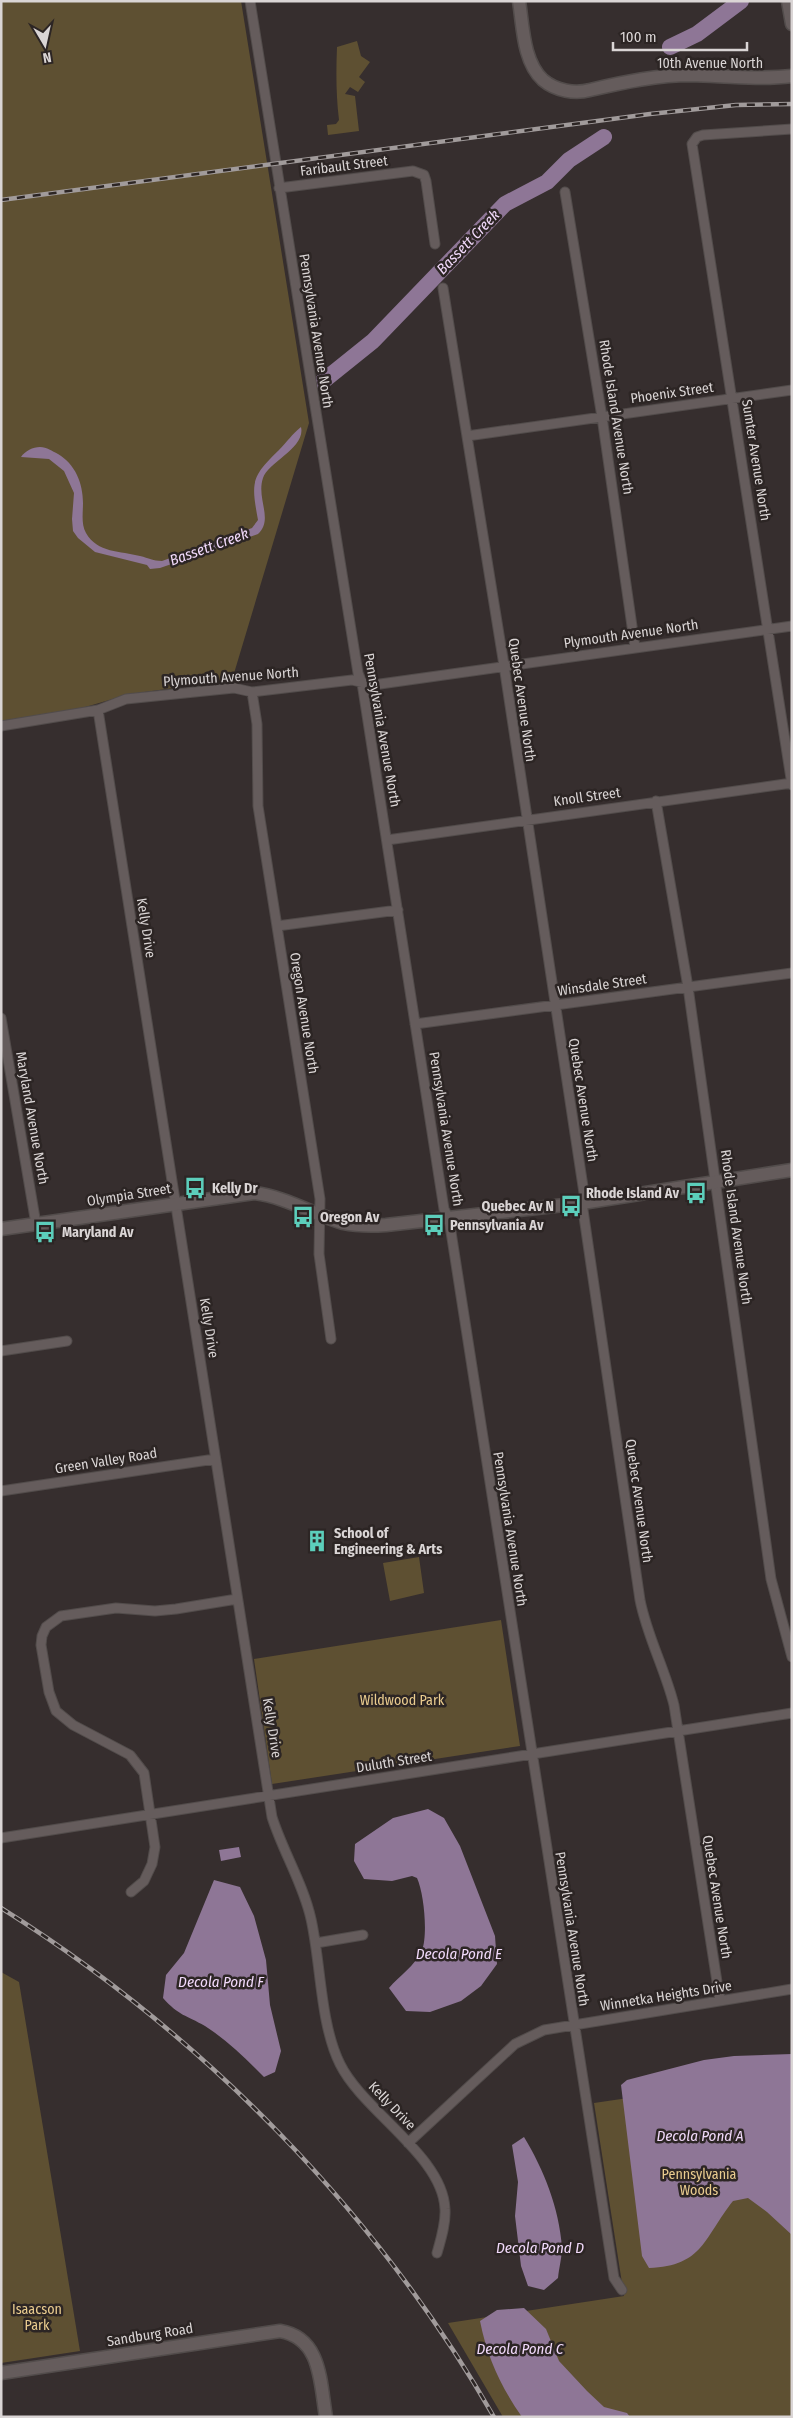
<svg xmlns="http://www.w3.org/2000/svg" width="793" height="2418" viewBox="0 0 793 2418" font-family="'Fira Sans Condensed',sans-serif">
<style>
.green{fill:#5e5032}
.water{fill:#8e7696}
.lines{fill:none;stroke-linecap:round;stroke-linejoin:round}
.river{stroke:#8e7696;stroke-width:16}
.street-casing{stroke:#524c4b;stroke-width:11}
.secondary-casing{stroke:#524c4b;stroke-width:15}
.street{stroke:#655c5c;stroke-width:9}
.secondary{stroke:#655c5c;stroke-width:12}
.rail-casing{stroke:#a19b9b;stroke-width:4.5}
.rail{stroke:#2c2524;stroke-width:2.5;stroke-dasharray:8;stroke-linecap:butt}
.labels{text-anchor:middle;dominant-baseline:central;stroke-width:5;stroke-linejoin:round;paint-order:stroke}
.street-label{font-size:14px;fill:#dad5d5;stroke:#2c2524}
.poi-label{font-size:14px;font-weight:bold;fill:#dad5d5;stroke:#2c2524;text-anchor:start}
.park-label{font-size:14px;fill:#eacc8f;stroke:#2c2524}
.water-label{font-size:15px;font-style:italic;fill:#f2dafb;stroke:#2c2524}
</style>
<rect width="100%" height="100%" fill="#362e2e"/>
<path class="green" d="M 1,1 L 241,1 L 309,423 L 232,680 L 130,694 L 75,710 L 1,721 Z
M 357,41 L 361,56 L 370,62 L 359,77 L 365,82 L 358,92 L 350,87 L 345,94 L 355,96 L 359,131 L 328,135 L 327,125 L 336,124 L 339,120 C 336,95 336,72 337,47 Z
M 419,1557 L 424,1593 L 390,1601 L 383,1563 Z
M 501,1620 L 520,1746 L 272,1784 L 254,1659 Z
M 1,1972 L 19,1982 L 80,2351 L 1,2363 Z
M 792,2074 L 792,2417 L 503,2417 L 448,2323 L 624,2296 L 594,2103 Z"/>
<path class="water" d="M 301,427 C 306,448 268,462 263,478 C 256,499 274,519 258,534 L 160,568 L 150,569 L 147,565 L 95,552 L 78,538 L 73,531 L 72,519 L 74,493 L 64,471 L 49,459 L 21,457 C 25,451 33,447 40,447 C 47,447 52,451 58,454 C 75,464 83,483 83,503 C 83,513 81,524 86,533 C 97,553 121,551 140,556 C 149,558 153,561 162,561 L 244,531 L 252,528 L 258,520 C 251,482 251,477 279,450 C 287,442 292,434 301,427 Z
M 428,1809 L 444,1818 L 460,1846 L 495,1936 L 497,1964 L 481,1986 L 461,2001 L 430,2012 L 406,2011 L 389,1988 C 399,1976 415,1966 422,1950 C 428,1935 424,1893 417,1878 L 412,1876 L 392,1881 L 364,1879 L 354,1861 L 355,1844 L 393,1818 Z
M 239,1847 L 241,1857 L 221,1861 L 219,1850 Z
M 214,1880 L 240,1887 L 254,1916 L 266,1960 L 270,2005 L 281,2051 L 275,2072 L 264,2077 C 245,2058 227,2040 205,2026 C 186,2015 179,2016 163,1998 L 166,1975 L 184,1953 Z
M 792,2054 L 792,2235 L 767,2212 L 748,2198 L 733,2201 C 704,2237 704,2266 649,2268 L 642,2256 L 621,2085 L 627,2080 L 704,2060 L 734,2056 Z
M 524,2137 C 544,2170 559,2208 562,2247 C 562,2257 559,2268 558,2278 L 544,2290 L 528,2286 L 521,2266 L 515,2216 L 518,2182 L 512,2145 Z
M 524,2308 L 546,2329 L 559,2361 L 587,2391 L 604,2407 L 627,2413 L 630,2417 L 522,2417 C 501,2387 487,2357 480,2321 L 497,2310 Z"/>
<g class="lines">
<path class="river" d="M 670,47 L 697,34 L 741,1
M 322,382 L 373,341 L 505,204 L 547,182 L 569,160 L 604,137"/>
<g class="street-casing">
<path id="street" d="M 250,1 L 358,673 L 362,683 L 444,1209 L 449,1219 L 614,2278 L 622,2290
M 792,129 L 703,135 L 697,137 L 692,144 L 792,785
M 279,188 L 413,171 L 424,175 L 426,181 L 435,244
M 565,192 L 602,417 L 635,647
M 443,288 L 503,659 L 584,1193 L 582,1203 L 640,1600 C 647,1636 665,1669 674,1705 L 720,2001
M 467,436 L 792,390
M 252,692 L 257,724 L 258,806 L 320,1199 L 319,1254 L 331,1339
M 98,710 L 272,1817 C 283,1852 303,1883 311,1919 C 321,1963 320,2024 340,2064 C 363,2111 443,2156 445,2209 C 446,2223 441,2239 437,2253
M 1,726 L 98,710 L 126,699 L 234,688 L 252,692 L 352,680 L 373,685 L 792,626
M 656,801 L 688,987 L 771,1579 L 792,1657
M 387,840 L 792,783
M 277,926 L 398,910
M 1,1018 L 36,1224
M 415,1024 L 792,973
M 1,1351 L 67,1341
M 1,1491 L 215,1459
M 1,1838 L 792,1713
M 131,1892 L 144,1881 L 152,1864 L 155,1847 L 144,1773 L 130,1755 L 73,1725 L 56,1711 L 49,1692 L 41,1645 L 42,1636 L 46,1627 L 61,1616 L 116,1608 L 155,1611 L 176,1609 L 237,1599
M 316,1943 L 363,1935
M 408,2143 L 515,2044 L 544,2030 L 792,1989"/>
</g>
<g class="secondary-casing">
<path id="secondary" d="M 519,1 C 523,26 523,62 543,80 C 556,91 575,94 590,90 C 624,82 658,75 692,75 C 725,76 759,80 792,76
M 788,1 L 792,24
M 1,1229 L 254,1193 C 286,1197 312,1214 343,1223 C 357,1226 371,1226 386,1225 L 582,1203 L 792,1170
M 1,2373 L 280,2331 C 322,2338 320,2383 326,2417"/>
</g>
<use href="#street" class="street"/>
<use href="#secondary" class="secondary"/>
<g class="rail-casing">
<path id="rail" d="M 1,200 L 650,114 L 736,105 L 792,104
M 1,1908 C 202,2034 376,2211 494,2417"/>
</g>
<use href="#rail" class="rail"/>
</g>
<defs>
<g id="bus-bare" transform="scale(1.725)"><path d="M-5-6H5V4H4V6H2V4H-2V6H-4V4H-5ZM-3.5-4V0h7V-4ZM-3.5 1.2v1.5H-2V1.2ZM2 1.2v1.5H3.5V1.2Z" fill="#5ccebb" stroke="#2c2524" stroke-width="2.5" paint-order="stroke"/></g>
<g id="building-bare" transform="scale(1.725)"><path d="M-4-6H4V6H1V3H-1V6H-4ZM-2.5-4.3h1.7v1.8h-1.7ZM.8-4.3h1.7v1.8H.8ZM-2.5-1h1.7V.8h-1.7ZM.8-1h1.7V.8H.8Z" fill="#5ccebb" stroke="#2c2524" stroke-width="2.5" paint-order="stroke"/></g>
</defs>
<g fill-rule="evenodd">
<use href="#bus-bare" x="195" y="1188"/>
<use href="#bus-bare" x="696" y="1193"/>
<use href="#bus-bare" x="571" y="1206"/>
<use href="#bus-bare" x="303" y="1217"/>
<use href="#bus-bare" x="434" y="1225"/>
<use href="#bus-bare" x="45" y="1232"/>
<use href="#building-bare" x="317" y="1541"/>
</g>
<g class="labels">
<g class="street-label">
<text x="710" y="63">10th Avenue North</text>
<text transform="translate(344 166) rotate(-7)">Faribault Street</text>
<text transform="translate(316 331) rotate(81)">Pennsylvania Avenue North</text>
<text transform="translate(672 393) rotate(-8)">Phoenix Street</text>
<text transform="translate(616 417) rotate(81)">Rhode Island Avenue North</text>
<text transform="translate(756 460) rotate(81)">Sumter Avenue North</text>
<text transform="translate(631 634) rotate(-8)">Plymouth Avenue North</text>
<text transform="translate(231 677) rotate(-4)">Plymouth Avenue North</text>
<text transform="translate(522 700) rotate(82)">Quebec Avenue North</text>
<text transform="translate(382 730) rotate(80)">Pennsylvania Avenue North</text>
<text transform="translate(587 797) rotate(-8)">Knoll Street</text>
<text transform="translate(146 928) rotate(81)">Kelly Drive</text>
<text transform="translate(602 985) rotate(-8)">Winsdale Street</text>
<text transform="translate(304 1013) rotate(81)">Oregon Avenue North</text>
<text transform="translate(583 1100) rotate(81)">Quebec Avenue North</text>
<text transform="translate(32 1118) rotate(80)">Maryland Avenue North</text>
<text transform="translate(446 1129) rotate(81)">Pennsylvania Avenue North</text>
<text transform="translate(129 1195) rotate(-9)">Olympia Street</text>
<text transform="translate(736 1227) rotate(82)">Rhode Island Avenue North</text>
<text transform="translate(209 1328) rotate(81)">Kelly Drive</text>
<text transform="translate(106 1461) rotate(-9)">Green Valley Road</text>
<text transform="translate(639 1501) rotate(82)">Quebec Avenue North</text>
<text transform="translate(510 1529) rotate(81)">Pennsylvania Avenue North</text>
<text transform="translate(272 1728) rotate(81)">Kelly Drive</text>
<text transform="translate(394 1762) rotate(-9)">Duluth Street</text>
<text transform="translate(717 1897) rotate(81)">Quebec Avenue North</text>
<text transform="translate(572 1929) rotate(81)">Pennsylvania Avenue North</text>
<text transform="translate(666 1996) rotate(-9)">Winnetka Heights Drive</text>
<text transform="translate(392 2106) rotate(46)">Kelly Drive</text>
<text transform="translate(150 2335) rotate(-9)">Sandburg Road</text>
</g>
<g class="poi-label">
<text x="212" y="1188">Kelly Dr</text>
<text x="679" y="1193" text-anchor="end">Rhode Island Av</text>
<text x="554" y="1206" text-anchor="end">Quebec Av N</text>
<text x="320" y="1217">Oregon Av</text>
<text x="450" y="1225">Pennsylvania Av</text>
<text x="62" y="1232">Maryland Av</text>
<text x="334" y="1533">School of<tspan x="334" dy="16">Engineering &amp; Arts</tspan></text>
</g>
<g class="park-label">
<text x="402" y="1700">Wildwood Park</text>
<text x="699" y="2174">Pennsylvania<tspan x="699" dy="16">Woods</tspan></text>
<text x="37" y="2309">Isaacson<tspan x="37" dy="16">Park</tspan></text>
</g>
<g class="water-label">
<text transform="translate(468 242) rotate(-46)">Bassett Creek</text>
<text transform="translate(209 547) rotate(-20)">Bassett Creek</text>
<text x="459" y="1954">Decola Pond E</text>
<text x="221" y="1982">Decola Pond F</text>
<text x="700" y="2136">Decola Pond A</text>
<text x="540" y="2248">Decola Pond D</text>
<text x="520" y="2349">Decola Pond C</text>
</g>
</g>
<rect width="793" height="2418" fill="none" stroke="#dad5d5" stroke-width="5"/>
<g transform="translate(45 45) rotate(171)" stroke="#2c2524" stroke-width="4" paint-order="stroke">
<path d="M0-4L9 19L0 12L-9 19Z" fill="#dad5d5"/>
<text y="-8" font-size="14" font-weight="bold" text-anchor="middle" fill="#dad5d5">N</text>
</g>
<path d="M613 42v8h134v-8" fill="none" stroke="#dad5d5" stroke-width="2.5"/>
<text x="620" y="42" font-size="15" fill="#dad5d5" stroke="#2c2524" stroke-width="4" paint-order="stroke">100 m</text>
</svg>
